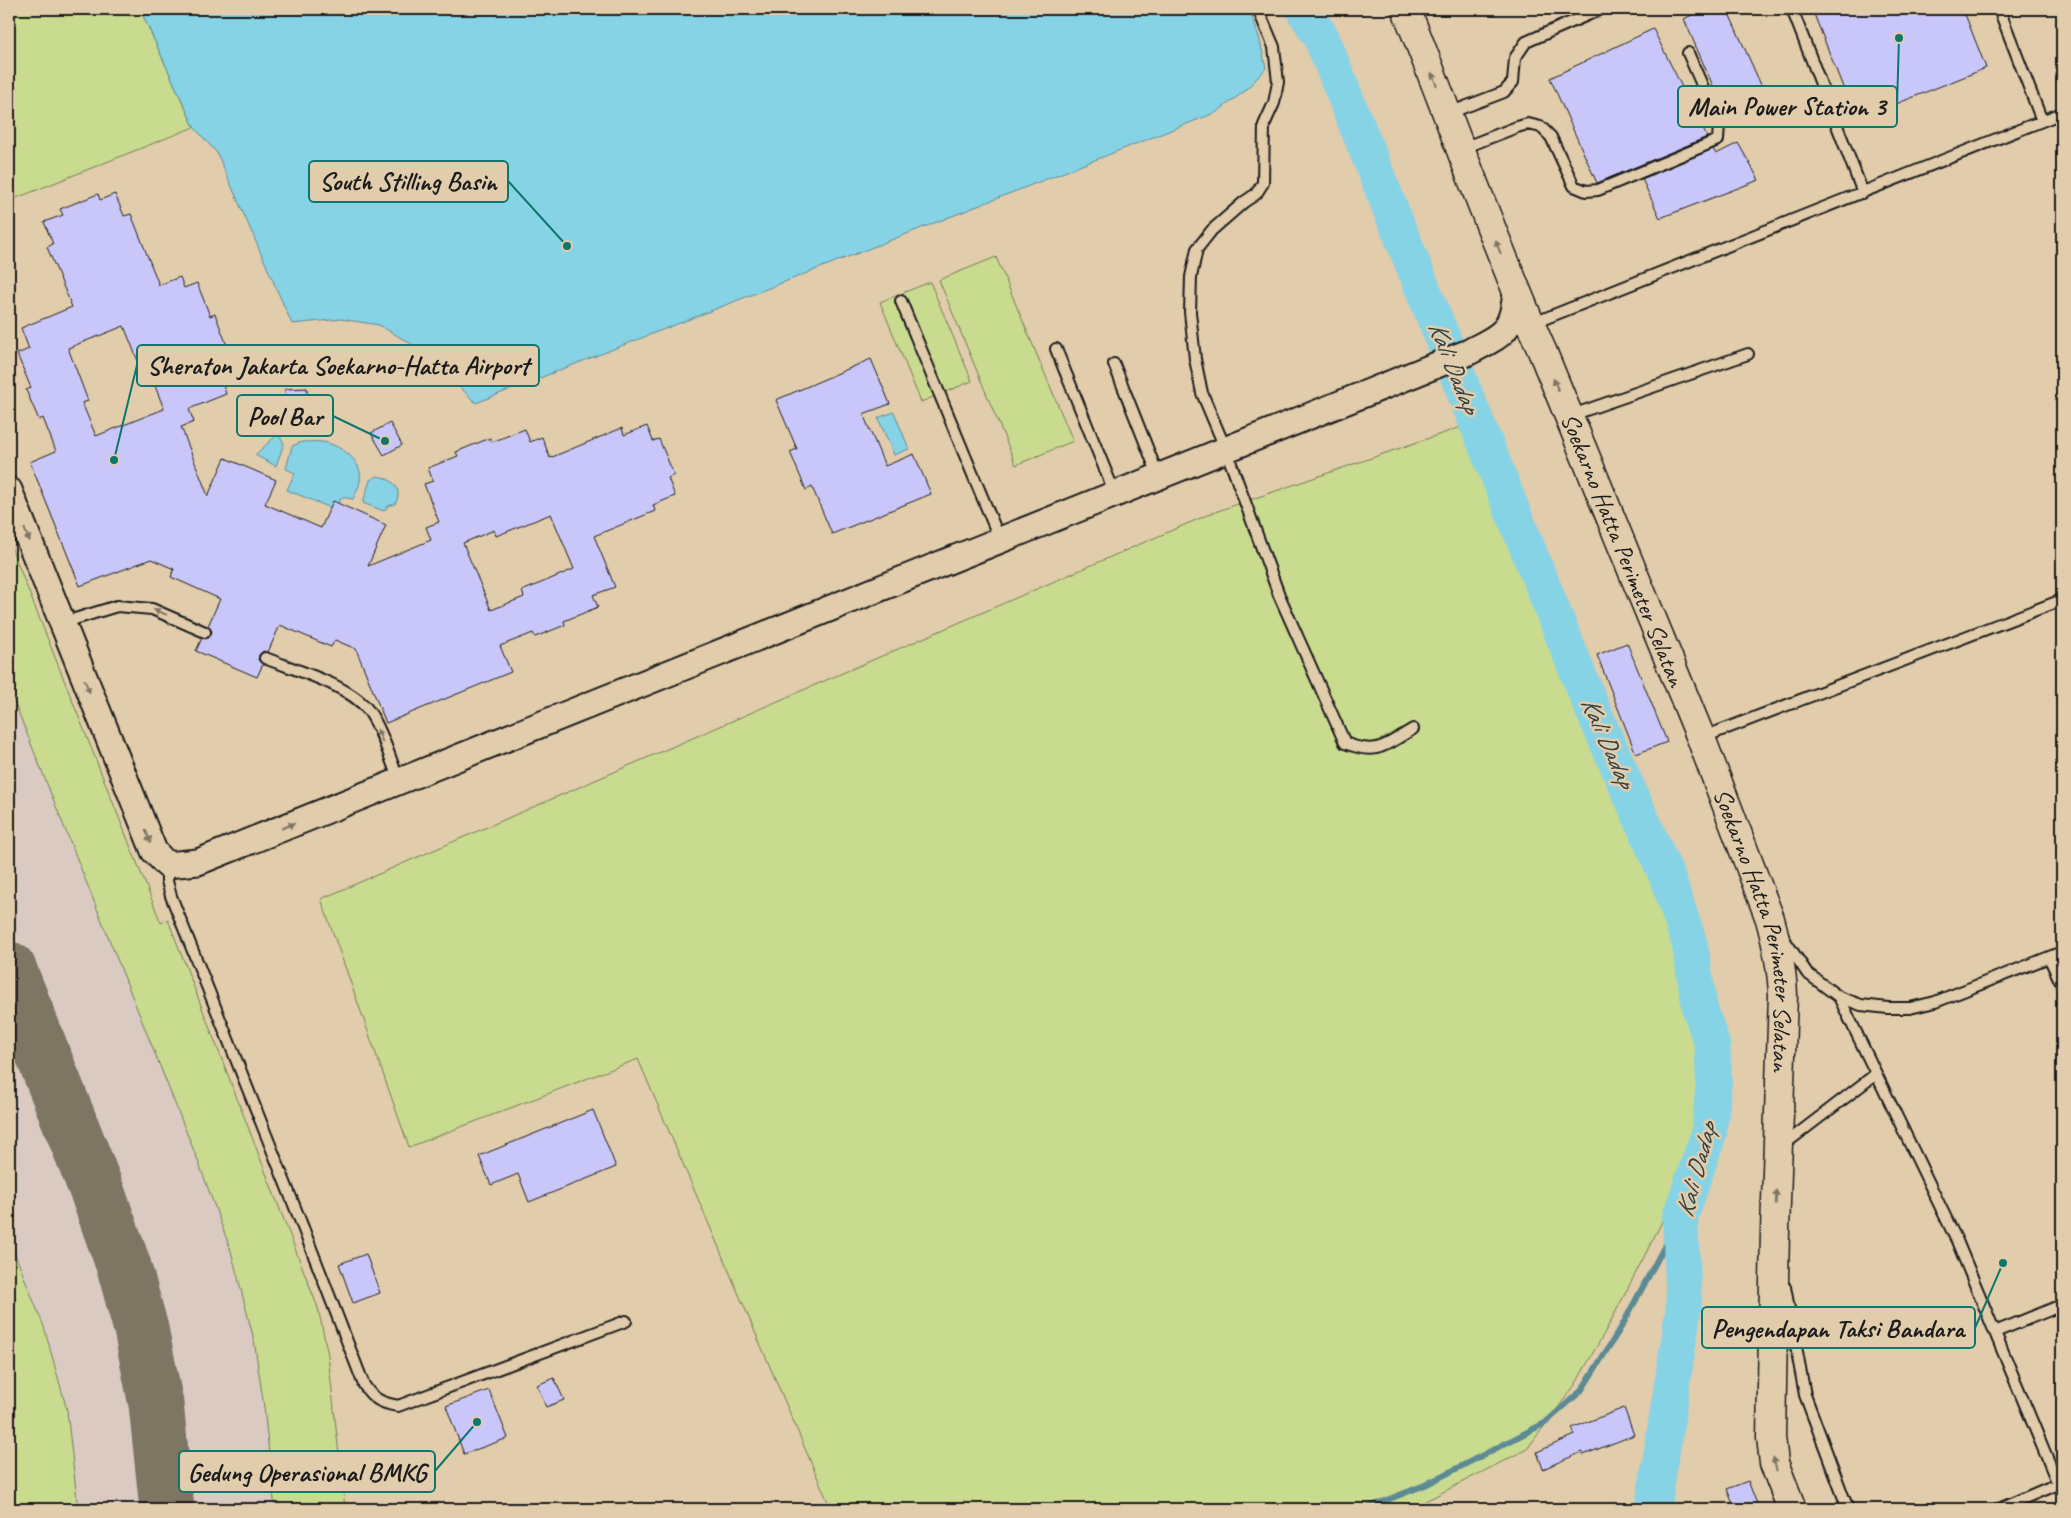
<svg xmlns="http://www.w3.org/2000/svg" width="2071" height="1518" viewBox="0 0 2071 1518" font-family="Caveat,sans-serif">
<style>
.built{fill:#dacac2}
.green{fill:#c9db8f;stroke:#727c56}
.water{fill:#87d3e6;stroke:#5c8a95}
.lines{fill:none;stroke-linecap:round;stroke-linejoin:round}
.stream{stroke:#5c8a95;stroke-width:6}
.river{stroke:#87d3e6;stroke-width:36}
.taxiway{stroke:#7e7464;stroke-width:55}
.building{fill:#c9c7f9;stroke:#1c1c1c;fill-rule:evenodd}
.service-casing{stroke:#1c1c1c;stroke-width:14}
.tertiary-casing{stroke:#1c1c1c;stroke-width:29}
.secondary-casing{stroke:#1c1c1c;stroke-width:31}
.service{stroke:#e1ccab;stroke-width:10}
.tertiary{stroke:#e1ccab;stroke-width:25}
.secondary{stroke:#e1ccab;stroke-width:28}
.oneway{fill:#7e7464}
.labels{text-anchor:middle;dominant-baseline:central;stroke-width:5;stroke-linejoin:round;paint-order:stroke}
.street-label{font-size:25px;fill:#1c1c1c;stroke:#e1ccab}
.water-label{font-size:26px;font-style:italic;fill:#314144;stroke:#e1ccab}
.leader{fill:none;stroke:#0f766e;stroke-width:2}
.callout-dot{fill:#0f766e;stroke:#e1ccab;stroke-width:2}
.callout{fill:#e1ccab;stroke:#0f766e;stroke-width:2}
.callout-label{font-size:26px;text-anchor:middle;font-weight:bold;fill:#1c1c1c}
</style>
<rect width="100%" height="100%" fill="#e1ccab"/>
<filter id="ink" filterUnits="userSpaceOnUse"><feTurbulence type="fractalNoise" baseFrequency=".02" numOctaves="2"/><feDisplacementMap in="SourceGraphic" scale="10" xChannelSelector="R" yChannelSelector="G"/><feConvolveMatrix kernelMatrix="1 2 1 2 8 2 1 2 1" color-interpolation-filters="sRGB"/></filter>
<g filter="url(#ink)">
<path class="built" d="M 9,542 L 161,923 L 168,920 L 318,1308 L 328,1355 L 345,1509 L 22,1509 L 9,1404 Z"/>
<path class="green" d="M 9,9 L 140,9 L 194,127 L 9,201 Z
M 996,257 L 1073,441 L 1016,465 L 939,280 Z
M 930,282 L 972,381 L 921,402 L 880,302 Z
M 1467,425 L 1679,945 L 1702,1086 L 1692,1133 L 1667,1212 L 1611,1321 L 1575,1385 L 1527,1449 L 1410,1509 L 831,1509 L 638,1059 L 409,1147 L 321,899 L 1212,513 Z
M 9,542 L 161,923 L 168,920 L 318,1308 L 328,1355 L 345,1509 L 275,1509 L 264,1407 L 254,1340 L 231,1251 L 198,1161 L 9,689 Z
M 9,1239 L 44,1327 L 67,1410 L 78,1509 L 9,1509 Z"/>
<path class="water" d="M 140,9 L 1249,9 L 1259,37 L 1266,68 L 1246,90 L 1217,112 L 476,403 L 422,350 L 379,325 L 341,319 L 292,324 L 217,153 L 194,127 Z
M 894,412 L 909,449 L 894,455 L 878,418 Z
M 278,434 L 284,443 L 276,466 L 255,455 Z
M 302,442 C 309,442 316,441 322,442 C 339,444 364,461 360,481 C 359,487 356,493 353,499 L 341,497 L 336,510 L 287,490 L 295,473 L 286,469 L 292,446 Z
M 377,476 C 392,478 404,489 395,504 L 388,506 L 384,511 L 363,503 L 370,480 Z"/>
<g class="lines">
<path class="stream" d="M 1364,1509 L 1425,1485 L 1545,1423 L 1581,1391 L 1622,1326 L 1680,1217"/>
<path class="river" d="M 1303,9 L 1321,37 L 1592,708 L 1668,879 L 1690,945 L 1700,1009 L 1712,1044 L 1714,1081 L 1709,1133 L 1680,1217 L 1684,1306 L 1653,1509"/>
<path class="taxiway" d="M 9,969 L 97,1191 L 124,1267 L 141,1329 L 156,1404 L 167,1509"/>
</g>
<path class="building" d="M 1704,9 L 1727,9 L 1766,96 L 1726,116 L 1684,19 Z
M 1812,9 L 1963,9 L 1986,68 L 1856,120 Z
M 1653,29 L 1707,137 L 1597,183 L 1550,78 Z
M 1738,143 L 1759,180 L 1660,218 L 1642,179 L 1713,149 L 1716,154 Z
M 98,194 L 100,200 L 115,194 L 124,216 L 131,214 L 159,285 L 180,277 L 184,288 L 197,283 L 210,316 L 215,314 L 228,348 L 223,350 L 235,380 L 223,385 L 226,394 L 189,409 L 194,422 L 181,427 L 208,496 L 225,458 L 276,480 L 265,504 L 321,528 L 333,501 L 386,525 L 368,566 L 431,540 L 426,527 L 439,522 L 424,484 L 433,481 L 428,468 L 458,456 L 456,452 L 490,438 L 492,442 L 525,429 L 530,442 L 542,437 L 550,458 L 622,428 L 624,435 L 647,426 L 653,441 L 659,439 L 674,475 L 668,478 L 675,496 L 653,505 L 655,511 L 594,536 L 615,587 L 593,595 L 598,607 L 564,621 L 565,625 L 535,637 L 533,633 L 500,646 L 511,672 L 386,723 L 356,649 L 335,640 L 331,647 L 280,625 L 268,652 L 263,651 L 259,655 L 258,660 L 263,664 L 257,677 L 196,651 L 202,638 L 206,639 L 211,635 L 212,631 L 208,626 L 220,599 L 171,577 L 174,569 L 151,559 L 80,586 L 30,462 L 56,451 L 43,418 L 39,420 L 26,390 L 31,388 L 17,354 L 29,349 L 21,328 L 72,307 L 47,247 L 53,244 L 44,222 L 63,215 L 60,209 ZM 124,326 L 146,381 L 152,378 L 164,409 L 96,436 L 82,403 L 88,401 L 68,348 ZM 551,514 L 574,569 L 522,591 L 524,597 L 491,610 L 463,543 L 494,530 L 496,536 Z
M 871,359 L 890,404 L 863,414 L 885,466 L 914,454 L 931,494 L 832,534 L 812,487 L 806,490 L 790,452 L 797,449 L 776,400 Z
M 307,388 L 308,406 L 286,407 L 285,389 Z
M 390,423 L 402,445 L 384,455 L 371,433 Z
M 1627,643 L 1667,742 L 1636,754 L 1597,655 Z
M 593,1110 L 616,1167 L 529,1202 L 518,1174 L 491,1185 L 479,1156 Z
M 366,1254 L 380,1293 L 353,1303 L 339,1264 Z
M 554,1378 L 564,1400 L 546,1407 L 537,1385 Z
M 489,1390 L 508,1438 L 464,1454 L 446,1406 Z
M 1624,1408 L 1634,1435 L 1583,1455 L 1582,1452 L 1543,1469 L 1537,1452 L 1575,1435 L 1572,1428 Z
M 1748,1481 L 1759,1509 L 1735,1509 L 1727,1489 Z"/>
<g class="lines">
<g class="service-casing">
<path id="service" d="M 1258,9 L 1274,47 L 1278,82 L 1274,103 L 1264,125 L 1263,183 L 1256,194 L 1244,202 L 1212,230 L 1197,249 L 1191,277 L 1190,312 L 1195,359 L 1202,393 L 1226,450 L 1279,595 L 1345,743 C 1378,756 1385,745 1413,729
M 1792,9 L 1863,193
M 1999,9 L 2042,121
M 1449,113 L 1504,92 L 1513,82 L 1515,58 L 1526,42 L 1601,9
M 1463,148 L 1517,127 L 1528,124 L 1541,127 L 1551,137 L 1574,186 L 1586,191 L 1598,190 L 1718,140 L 1719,124 L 1688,53
M 901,301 L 1000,540
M 1531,324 L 2062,113
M 1056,349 L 1115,494
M 1114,364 L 1158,475
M 1569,416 L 1748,354
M 62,623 L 117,606 L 152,609 L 205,632
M 265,658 C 295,670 349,685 368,710 C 381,727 391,761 399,781
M 1701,738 L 2062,600
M 167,866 L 167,881 L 171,896 L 302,1225 L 364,1385 C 373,1399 381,1403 398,1406 L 626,1321
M 1784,939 L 1807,973 L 1839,997 L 1861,1005 L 1888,1008 L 1910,1008 L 1935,1002 L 2062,952
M 2049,957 L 2062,985
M 1839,997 L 1957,1241 L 2058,1484
M 1782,1146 L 1876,1074
M 1785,1287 L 1805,1395 L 1848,1509
M 1995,1332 L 2062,1305
M 1999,1509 L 2062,1482"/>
</g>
<g class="tertiary-casing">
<path id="tertiary" d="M 9,490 L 154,851 L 167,865 L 198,862 L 1469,352 C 1503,334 1512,333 1516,292"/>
</g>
<g class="secondary-casing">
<g id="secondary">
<path id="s1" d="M 1406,9 C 1452,123 1493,240 1543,353 L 1701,738 L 1770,919 C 1777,945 1782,968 1783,995 L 1775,1231 L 1771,1437 L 1774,1463 L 1792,1509"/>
</g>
</g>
<use href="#service" class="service"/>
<use href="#tertiary" class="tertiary"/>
<use href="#secondary" class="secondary"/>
</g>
<defs><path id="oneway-solid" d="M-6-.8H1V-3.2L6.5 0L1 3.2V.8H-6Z" transform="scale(1.25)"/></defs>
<g class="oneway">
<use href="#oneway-solid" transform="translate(1434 79) rotate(-112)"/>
<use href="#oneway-solid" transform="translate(1498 247) rotate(-112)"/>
<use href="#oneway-solid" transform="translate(1556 385) rotate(-112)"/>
<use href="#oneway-solid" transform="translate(27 535) rotate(68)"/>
<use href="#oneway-solid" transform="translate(160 612) rotate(-157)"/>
<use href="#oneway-solid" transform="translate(87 686) rotate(68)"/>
<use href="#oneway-solid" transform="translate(380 736) rotate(-112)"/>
<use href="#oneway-solid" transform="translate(288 826) rotate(-22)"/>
<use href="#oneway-solid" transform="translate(148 836) rotate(68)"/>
<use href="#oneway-solid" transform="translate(1776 1197) rotate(-88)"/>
<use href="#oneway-solid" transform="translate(1775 1464) rotate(-104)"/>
</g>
</g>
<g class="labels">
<g class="street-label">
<text transform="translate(1623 550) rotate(68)">Soekarno Hatta Perimeter Selatan</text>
<text stroke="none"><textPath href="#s1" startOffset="988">Soekarno Hatta Perimeter Selatan</textPath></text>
</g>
<g class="water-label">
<text transform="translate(1454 367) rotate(68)">Kali Dadap</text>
<text transform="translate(1608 742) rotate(66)">Kali Dadap</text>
<text transform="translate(1696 1170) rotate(-75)">Kali Dadap</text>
</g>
</g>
<path class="leader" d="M1899 38L1897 106M567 246L508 181M114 460L137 365M385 441L333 416M2003 1263L1975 1328M477 1422L435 1471"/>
<g class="callout-dot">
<circle cx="1899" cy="38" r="5"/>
<circle cx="567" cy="246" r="5"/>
<circle cx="114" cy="460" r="5"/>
<circle cx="385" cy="441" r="5"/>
<circle cx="2003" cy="1263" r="5"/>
<circle cx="477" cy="1422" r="5"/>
</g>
<g class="callout">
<rect x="1678" y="86" width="219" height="41" rx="5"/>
<rect x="309" y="161" width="199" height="41" rx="5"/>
<rect x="137" y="345" width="402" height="41" rx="5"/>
<rect x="237" y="395" width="96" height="41" rx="5"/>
<rect x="1702" y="1307" width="273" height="41" rx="5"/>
<rect x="179" y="1451" width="256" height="41" rx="5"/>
</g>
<g class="callout-label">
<text x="1787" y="115">Main Power Station 3</text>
<text x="408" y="190">South Stilling Basin</text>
<text x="338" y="374">Sheraton Jakarta Soekarno-Hatta Airport</text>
<text x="285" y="425">Pool Bar</text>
<text x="1838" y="1337">Pengendapan Taksi Bandara</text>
<text x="307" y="1481">Gedung Operasional BMKG</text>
</g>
<rect width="2071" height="1518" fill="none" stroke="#e1ccab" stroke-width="30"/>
<rect x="15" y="15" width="2041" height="1488" fill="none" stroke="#1c1c1c" stroke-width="2" filter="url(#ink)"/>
</svg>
